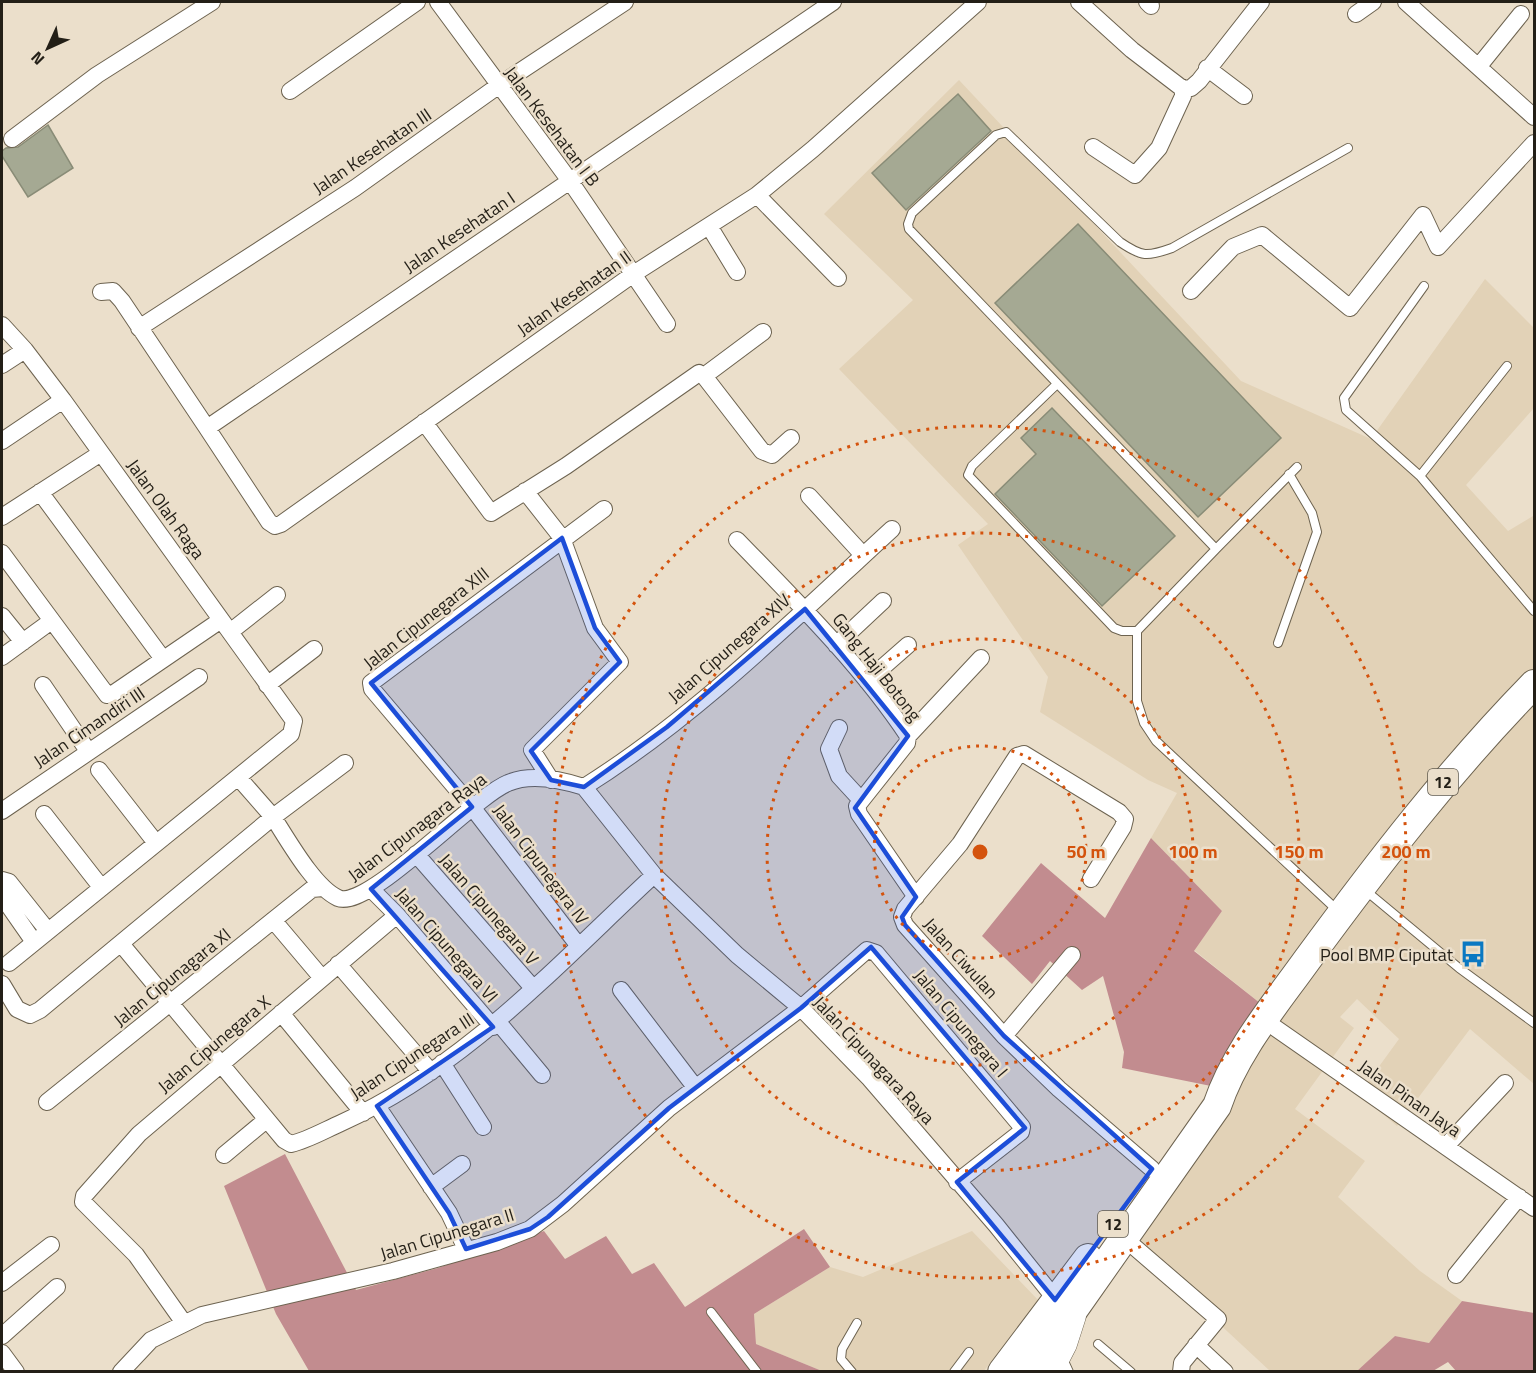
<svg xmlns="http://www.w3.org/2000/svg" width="1536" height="1373" viewBox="0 0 1536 1373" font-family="'Titillium Web',sans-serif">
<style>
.built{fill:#e2d2b7}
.forest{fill:#c28c8f}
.building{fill:#a5a993;stroke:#898c77;stroke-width:1.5}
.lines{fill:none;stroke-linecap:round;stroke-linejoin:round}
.service-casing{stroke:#6d6350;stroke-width:10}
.minor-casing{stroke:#6d6350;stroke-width:18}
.trunk-casing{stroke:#6d6350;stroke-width:30}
.motorway-casing{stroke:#6d6350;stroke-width:33}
.service{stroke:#fff;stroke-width:8}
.minor{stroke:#fff;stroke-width:16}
.trunk{stroke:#fff;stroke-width:28}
.motorway{stroke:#fff;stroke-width:32}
.marked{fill:#1d4ed8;fill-opacity:0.2;stroke:#1d4ed8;stroke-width:4.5;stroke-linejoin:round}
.ring{fill:none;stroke:#d4530d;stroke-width:3;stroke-dasharray:3 6}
.labels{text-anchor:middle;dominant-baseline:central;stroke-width:5;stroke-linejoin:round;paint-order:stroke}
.shield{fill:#ebdfcb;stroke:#5f594d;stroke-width:1.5}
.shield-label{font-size:16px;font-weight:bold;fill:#231f17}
.street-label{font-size:18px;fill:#231f17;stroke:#ebdfcb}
.poi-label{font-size:18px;fill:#231f17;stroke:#ebdfcb;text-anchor:end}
.centre{fill:#d4530d;stroke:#ebdfcb;stroke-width:3}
.ring-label{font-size:18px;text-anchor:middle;font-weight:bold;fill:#d4530d;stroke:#ebdfcb;stroke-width:5;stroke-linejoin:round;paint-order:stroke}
</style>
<rect width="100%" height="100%" fill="#ebdfcb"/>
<path class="built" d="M 959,80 L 1241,381 L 1371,439 L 1485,279 L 1534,328 L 1534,408 L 1466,485 L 1508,531 L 1533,516 L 1534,518 L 1534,1084 L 1470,1029 L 1397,1126 L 1359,1094 L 1399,1039 L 1357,999 L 1340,1017 L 1354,1028 L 1295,1109 L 1365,1161 L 1338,1197 L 1420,1271 L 1462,1301 L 1429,1343 L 1395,1336 L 1357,1371 L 1270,1371 L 1116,1228 L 1265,1007 L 1194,950 L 1222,911 L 1151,838 L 1177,793 L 1148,780 L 1040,712 L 1048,677 L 958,545 L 988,524 L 839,369 L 913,300 L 824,214 Z
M 972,1231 L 1039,1301 L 983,1372 L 822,1371 L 756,1344 L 754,1314 L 830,1267 L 863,1277 Z"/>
<path class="forest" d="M 1151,838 L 1222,911 L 1194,951 L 1265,1007 L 1211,1086 L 1122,1068 L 1124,1052 L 1103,976 L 1082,990 L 1050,961 L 1032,984 L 982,936 L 1041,863 L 1105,918 Z
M 285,1154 L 356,1290 L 438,1268 L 544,1231 L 565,1259 L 606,1236 L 632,1274 L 654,1263 L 685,1307 L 804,1229 L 830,1267 L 754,1314 L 756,1344 L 822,1371 L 309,1371 L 276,1314 L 224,1186 Z
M 1462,1301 L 1534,1313 L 1534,1371 L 1456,1371 L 1448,1362 L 1433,1371 L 1357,1371 L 1395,1336 L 1429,1343 Z"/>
<path class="building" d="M 958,94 L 991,131 L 906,210 L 872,173 Z
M 48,125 L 73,168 L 28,197 L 2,156 L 2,151 L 6,148 L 18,147 Z
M 1078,224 L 1281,438 L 1198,517 L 995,303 Z
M 1052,408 L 1175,536 L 1102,606 L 995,494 L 1036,454 L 1021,438 Z"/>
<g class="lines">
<g class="service-casing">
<path id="service" d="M 1424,286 L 1344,398 L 1346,410 L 1420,476 L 1534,611
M 1057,384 L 972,466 L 968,475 L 1114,628 L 1122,631 L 1137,631 L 1216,549 L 909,229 L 908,224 L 912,213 L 996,135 L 1006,132 L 1120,242 C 1142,257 1147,257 1172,248 L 1348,148
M 1420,476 L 1507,366
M 1216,549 L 1297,467
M 1137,631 L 1137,701 L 1144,723 L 1156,741 L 1337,910
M 1278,643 L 1317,532 L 1312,513 L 1289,474
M 1365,890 L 1459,968 L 1534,1023
M 711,1312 L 757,1372
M 1098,1344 L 1131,1372
M 1063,1359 L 1069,1372
M 852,1372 L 841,1359 L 842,1349 L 857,1323
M 954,1372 L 969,1352"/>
</g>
<g class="minor-casing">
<path id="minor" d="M 438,2 L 570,181 L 667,324
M 1079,2 L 1132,50 L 1183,89
M 1147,2 L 1151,6
M 1406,2 L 1534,117
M 1356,14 L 1373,2
M 1479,66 L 1521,14
M 1207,68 L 1244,96
M 1183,89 L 1191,88 L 1199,81 L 1261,2
M 290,91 L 417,2
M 12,139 L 97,75 L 212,2
M 1093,147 L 1135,175 L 1159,148 L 1183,96 L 1183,89
M 757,195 L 838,278
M 709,226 L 737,272
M 1191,291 L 1233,247 L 1262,235 L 1350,308 L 1423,215 L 1438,247 L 1534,143
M 101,292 L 113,291 L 122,301 L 207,428 L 833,2
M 2,325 L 25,350 L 63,400 L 294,721 L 291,734 L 9,963
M 139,328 L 355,188 L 498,86 L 625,2
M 2,365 L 25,350
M 704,376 L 762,451 L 772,455 L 791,438
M 424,422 L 491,513 L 566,466 L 699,373 L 704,376 L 763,332
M 207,428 L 269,522 L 275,526 L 281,524 L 635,273 L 757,195 L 813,149 L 978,2
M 2,441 L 63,400
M 525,491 L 562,538 L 595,628 L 620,662 L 532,750 L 551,780
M 40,492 L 163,659
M 809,496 L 863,555
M 2,517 L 101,453
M 737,540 C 797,602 860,664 908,736 L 907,743 L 857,806 L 859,814 L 916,897
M 2,553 L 107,695 L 114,693 L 221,620
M 2,616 L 23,642
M 230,632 L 277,595
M 836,645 L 883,601
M 2,657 L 50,622
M 867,681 L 908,645
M 43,685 L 88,751
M 267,685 L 314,649
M 839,728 L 829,749 L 839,776 L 861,800
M 908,736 L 981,658
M 99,770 L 156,843
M 238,777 L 273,817 L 345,763
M 584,787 C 697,716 794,619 892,529
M 2,811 L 199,677
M 44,814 L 101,887
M 416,854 L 533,988
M 1091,879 L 1123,827 L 1125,819 L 1119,812 L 1024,754 L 1017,756 L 960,844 L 905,909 L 902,917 L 905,925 L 1004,1036 L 1059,1089 L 1152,1169
M 2,880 L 9,882 L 48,931
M 371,889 L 397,915 L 493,1027
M 2,896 L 34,942
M 273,920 L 322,978
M 122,945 L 284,1140 L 291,1144 C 308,1140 325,1130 341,1123 C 464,1068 557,965 654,875
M 578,945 L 472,807 L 372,689 L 371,683 L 604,509
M 338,964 L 431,1072
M 2,984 L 17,1009 L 30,1015 L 40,1010 L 273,817 C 288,840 314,887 338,898 C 368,911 473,797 508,783 C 531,773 562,780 584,787 L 654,875 L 737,955 L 801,1008 L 870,1079 L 996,1225 L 1061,1306
M 621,990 L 695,1087
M 281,1013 L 363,1113
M 1264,1020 L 1534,1208
M 498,1022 L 542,1075
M 1004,1036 L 1072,955
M 442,1063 L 483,1127
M 47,1102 L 312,889 L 323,888
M 377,1106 L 449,1213 L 466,1249
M 1446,1146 L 1505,1083
M 224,1155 L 266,1120
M 431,1187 L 462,1164
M 1124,1238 L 1218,1319 L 1182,1363 L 1181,1372
M 1456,1275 L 1519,1197
M 2,1283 L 51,1245
M 184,1323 L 136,1255 L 83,1202 L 84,1196 L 139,1134 L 397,915
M 2,1336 L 57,1287
M 1196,1345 L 1225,1372
M 2,1353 L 16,1372
M 121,1372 L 151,1340 L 202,1315 L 393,1271 L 497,1242 L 530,1229 L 563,1204 L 669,1108 L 801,1008 L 867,950 L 876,953 L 1022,1127 L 1021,1132 L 957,1182"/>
</g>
<g class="trunk-casing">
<path id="trunk" d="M 1002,1372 L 1088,1258
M 1027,1372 L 1070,1315 L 1217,1106 C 1235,1052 1274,1006 1307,960 C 1379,862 1449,771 1534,684"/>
</g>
<g class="motorway-casing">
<path id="motorway" d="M 1046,1372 L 1061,1343 L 1070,1315"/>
</g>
<use href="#service" class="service"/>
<use href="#minor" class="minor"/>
<use href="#trunk" class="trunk"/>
<use href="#motorway" class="motorway"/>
</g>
<path class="marked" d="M 562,538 L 595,628 L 620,662 L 531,751 L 551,780 L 584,787 L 667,727 L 805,609 L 908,736 L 855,808 L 916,897 L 902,917 L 905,925 L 1004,1036 L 1152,1169 L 1055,1300 L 957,1182 L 1025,1128 L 871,947 L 801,1008 L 669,1108 L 548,1217 L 530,1229 L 466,1249 L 449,1213 L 377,1106 L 493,1027 L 371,889 L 472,807 L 371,683 Z"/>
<g class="ring">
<circle cx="980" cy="852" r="106"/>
<circle cx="980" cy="852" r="213"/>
<circle cx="980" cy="852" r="319"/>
<circle cx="980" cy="852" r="426"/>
</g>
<defs>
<g id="bus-bare" transform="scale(2.07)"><path d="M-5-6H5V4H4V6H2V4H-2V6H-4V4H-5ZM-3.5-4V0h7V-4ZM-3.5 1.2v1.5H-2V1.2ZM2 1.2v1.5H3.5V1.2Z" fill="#0a78c2" stroke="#ebdfcb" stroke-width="2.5" paint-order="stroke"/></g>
</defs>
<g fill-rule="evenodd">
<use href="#bus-bare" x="1473" y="954"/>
</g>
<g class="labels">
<g class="shield">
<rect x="1428" y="769" width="30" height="26" rx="4.5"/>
<rect x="1098" y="1211" width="30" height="26" rx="4.5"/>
</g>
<g class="shield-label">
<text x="1443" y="782">12</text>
<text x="1113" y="1224">12</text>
</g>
<g class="street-label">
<text transform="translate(552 126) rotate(53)">Jalan Kesehatan I B</text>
<text transform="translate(372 151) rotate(-34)">Jalan Kesehatan III</text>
<text transform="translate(459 232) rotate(-34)">Jalan Kesehatan I</text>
<text transform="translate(574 293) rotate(-35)">Jalan Kesehatan II</text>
<text transform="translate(166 509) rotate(54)">Jalan Olah Raga</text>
<text transform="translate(426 618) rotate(-38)">Jalan Cipunegara XIII</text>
<text transform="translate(729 648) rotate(-41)">Jalan Cipunegara XIV</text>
<text transform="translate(877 667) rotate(52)">Gang Haji Botong</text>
<text transform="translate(89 727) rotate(-34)">Jalan Cimandiri III</text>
<text transform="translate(417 827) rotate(-37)">Jalan Cipunagara Raya</text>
<text transform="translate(541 864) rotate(53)">Jalan Cipunegara IV</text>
<text transform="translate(489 909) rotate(49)">Jalan Cipunegara V</text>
<text transform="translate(447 945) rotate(49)">Jalan Cipunegara VI</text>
<text transform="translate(961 958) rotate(48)">Jalan Ciwulan</text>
<text transform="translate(172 977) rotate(-39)">Jalan Cipunagara XI</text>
<text transform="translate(961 1023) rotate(50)">Jalan Cipunegara I</text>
<text transform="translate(214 1044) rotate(-40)">Jalan Cipunegara X</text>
<text transform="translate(412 1056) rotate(-33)">Jalan Cipunegara III</text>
<text transform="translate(874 1060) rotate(47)">Jalan Cipunagara Raya</text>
<text transform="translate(1410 1098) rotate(35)">Jalan Pinan Jaya</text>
<text transform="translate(447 1234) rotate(-17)">Jalan Cipunegara II</text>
</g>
<g class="poi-label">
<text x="1453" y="954">Pool BMP Ciputat</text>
</g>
</g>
<circle cx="980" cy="852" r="9" class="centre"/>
<g class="ring-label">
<text x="1086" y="858">50 m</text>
<text x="1193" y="858">100 m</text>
<text x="1299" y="858">150 m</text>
<text x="1406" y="858">200 m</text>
</g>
<rect width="1536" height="1373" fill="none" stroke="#231f17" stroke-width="6"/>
<g transform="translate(48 48) rotate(225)" stroke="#ebdfcb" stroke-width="4.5" paint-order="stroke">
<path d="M0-4.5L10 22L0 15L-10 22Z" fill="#231f17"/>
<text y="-9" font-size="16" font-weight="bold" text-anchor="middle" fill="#231f17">N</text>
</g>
</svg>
